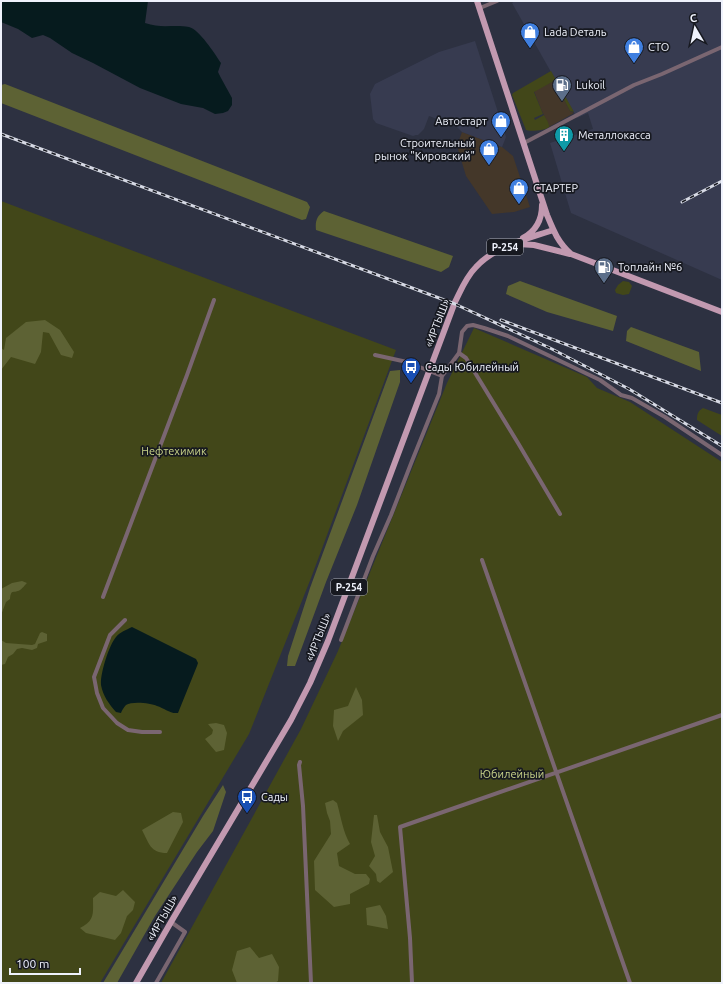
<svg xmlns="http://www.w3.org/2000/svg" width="723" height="984" viewBox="0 0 723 984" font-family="Ubuntu,sans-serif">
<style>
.commercial{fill:#443729}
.built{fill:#373b50}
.green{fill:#424719}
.forest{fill:#5d6234}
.water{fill:#061b1e}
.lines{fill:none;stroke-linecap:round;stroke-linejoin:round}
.street{stroke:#7a6671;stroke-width:4}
.primary{stroke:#c299b0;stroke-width:6}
.rail-casing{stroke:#d6d9e4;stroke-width:3}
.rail{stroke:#171920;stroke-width:1.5;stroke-dasharray:4.5;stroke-linecap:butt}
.labels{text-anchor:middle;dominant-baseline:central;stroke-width:3.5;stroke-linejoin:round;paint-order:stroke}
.shield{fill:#171920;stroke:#aeb1ba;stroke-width:1}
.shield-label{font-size:10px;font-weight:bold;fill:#eff2fc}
.poi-label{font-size:11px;fill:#eff2fc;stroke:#171920;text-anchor:start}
.street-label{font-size:11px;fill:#eff2fc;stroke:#171920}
.park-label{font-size:11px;fill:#cbd58a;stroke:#171920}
</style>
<rect width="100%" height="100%" fill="#2d3141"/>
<path class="commercial" d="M 554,81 L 570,111 L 574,113 L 549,127 L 549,125 L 541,109 L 534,91 Z
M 462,132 L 502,147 L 513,156 L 530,207 L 514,212 L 492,214 L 466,176 L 457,146 Z"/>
<path class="built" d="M 515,1 L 722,1 L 722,280 L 571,213 L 550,143 L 593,129 L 588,113 L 577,118 L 512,3 Z
M 475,41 L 506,137 L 502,147 L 462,132 L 456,126 L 429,116 L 424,129 L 418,135 L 416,135 L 413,136 L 376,123 L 373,119 L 370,94 L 375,84 L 439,52 Z"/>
<path class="green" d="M 551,71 L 574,112 L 570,111 L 554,81 L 534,92 L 543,114 L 534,118 L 535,120 L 544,115 C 545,117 550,124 549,127 C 547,130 530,132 526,130 L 512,95 L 513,93 Z
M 1,201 L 396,350 L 311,578 L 249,734 L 100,983 L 1,983 Z
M 623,281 L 629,282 L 632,286 L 629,294 L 623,295 L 616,293 L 615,290 L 618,285 Z
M 474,328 L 587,377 L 597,388 L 630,402 L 722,462 L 722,983 L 161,983 L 301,729 L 338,651 L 447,383 Z
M 703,408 L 722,415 L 722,436 L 697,420 C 697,414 698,411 703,408 Z"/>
<path class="forest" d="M 5,84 L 307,202 L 310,207 L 306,219 L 302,220 L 1,103 L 1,85 Z
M 324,211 L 453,256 L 449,267 L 441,272 L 316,230 C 315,221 317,216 324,211 Z
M 520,281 L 617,316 L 613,331 L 547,312 L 506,294 L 508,286 Z
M 45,320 L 60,330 L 74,352 L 72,358 L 61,355 L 49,333 L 43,332 L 41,352 L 35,364 L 11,357 L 1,370 L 1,348 L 4,350 L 6,338 L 26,322 Z
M 631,327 L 699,352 L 701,371 L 626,341 L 627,331 Z
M 400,370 L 400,382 L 357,505 L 326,582 L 295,666 L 287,666 L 288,656 L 310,588 L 390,371 Z
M 22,581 L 27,583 C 25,585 22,589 20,590 C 14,594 11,588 10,599 L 6,602 L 1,615 L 1,589 L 12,583 Z
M 42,632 L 47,634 L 47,641 L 38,644 L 37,648 L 32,650 L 22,648 L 17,649 L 13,654 L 8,657 L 5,664 L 1,665 L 1,640 L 6,643 L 32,645 L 35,644 L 40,633 Z
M 356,687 L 362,700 L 363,715 L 343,731 L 338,741 L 333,726 L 334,710 L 348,706 Z
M 216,723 L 224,725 L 227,733 L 224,750 L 216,752 L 205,739 L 212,734 L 213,730 L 208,724 Z
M 223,785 L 226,792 L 213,831 L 197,852 L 155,916 L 117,983 L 103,983 L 203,816 Z
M 333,800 L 337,803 C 341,817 343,832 350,844 L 337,853 L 339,866 L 355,874 L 366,874 L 370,879 L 369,884 L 350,894 L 350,904 L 334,907 L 315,890 L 314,861 L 331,834 L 330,821 L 327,813 L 325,803 Z
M 173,812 L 181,813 L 183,822 L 167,853 C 150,853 149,843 142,830 Z
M 374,815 L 377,815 L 380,832 L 388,847 L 393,872 L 380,883 L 377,881 L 376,874 L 369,866 L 375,856 L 371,842 Z
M 123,890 L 135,902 L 133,910 L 127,916 L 121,933 L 115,940 L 86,933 L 80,928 C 95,920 93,914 93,898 L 100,892 L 116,896 Z
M 380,905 L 386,916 L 388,929 L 367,925 L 366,908 Z
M 250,947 L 259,958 L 272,954 L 279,967 L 278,981 L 275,983 L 237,983 L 232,970 L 237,951 Z"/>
<path class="water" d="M 1,1 L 148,1 L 145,23 C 162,29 174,24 189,27 C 199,29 215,54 221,63 L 218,72 L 221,78 L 232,98 L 232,105 L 228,111 L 223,113 L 215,114 L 203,108 L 181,104 L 140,88 L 93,63 L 72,53 L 50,38 L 43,35 L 32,38 L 18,29 L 1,22 Z
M 132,627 L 196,659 L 198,663 L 197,666 L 178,713 C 170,714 164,708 157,706 C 151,703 132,701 126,705 C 124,707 122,710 121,713 L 116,712 C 109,704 103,696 101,685 C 100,674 109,645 116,637 C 120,632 126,630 132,627 Z"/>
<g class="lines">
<path class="street" d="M 480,8 L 497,1
M 524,143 L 634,85 L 662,74 L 722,47
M 459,353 L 466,358 L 518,443 L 560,514
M 375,355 L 407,362 L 442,376
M 482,560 L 630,983
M 103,597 L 187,375 L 214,300
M 125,620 L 110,635 L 94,677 L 97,693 L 103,708 L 117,723 L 128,730 L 142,732 L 160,732
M 341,640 L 373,556 L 391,515 L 412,461 L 439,394 L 442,376 L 459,353 L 462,332 L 467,326 L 473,325 L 484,328 L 508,336 L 600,380 L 621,395 L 632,398 L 665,417 L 722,455
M 300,762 L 299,765 L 303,806 L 311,983
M 156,983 L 185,932 L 171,922
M 412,983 L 410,938 L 400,827 L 722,715"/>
<path class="primary" d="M 477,1 L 547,215 C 554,232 558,242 571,254 L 722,312
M 523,238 C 536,231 542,219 542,205
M 518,244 L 534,245 L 570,254
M 136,983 L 171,922 L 291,720 L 310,683 L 328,641 L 455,302 C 461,290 466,277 476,267 C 495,246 527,239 553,230"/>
<g class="rail-casing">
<path id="rail" d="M 1,134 L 455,304 L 550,348 L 629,389 L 722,446
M 682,202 L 722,181
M 501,320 L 722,403"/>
</g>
<use href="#rail" class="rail"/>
</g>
<defs>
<g id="shop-pin" transform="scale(1)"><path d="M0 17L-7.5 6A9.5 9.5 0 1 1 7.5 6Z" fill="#3f7fe0" stroke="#171920"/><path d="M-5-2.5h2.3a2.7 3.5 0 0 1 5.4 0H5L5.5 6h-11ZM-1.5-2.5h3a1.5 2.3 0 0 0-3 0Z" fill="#fff"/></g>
<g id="fuel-pin" transform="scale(1)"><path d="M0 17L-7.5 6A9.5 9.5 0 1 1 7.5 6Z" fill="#5c6f8a" stroke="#171920"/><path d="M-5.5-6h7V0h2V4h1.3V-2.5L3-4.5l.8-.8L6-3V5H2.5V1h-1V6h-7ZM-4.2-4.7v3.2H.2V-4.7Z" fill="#fff"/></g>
<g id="building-pin" transform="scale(1)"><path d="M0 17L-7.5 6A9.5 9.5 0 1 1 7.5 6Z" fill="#0f9aa8" stroke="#171920"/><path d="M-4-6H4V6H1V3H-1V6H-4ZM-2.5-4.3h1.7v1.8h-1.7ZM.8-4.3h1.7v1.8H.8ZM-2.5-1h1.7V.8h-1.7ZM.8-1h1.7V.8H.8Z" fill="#fff"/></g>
<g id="bus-pin" transform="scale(1)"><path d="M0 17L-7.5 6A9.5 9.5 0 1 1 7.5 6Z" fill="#1a4fb4" stroke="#171920"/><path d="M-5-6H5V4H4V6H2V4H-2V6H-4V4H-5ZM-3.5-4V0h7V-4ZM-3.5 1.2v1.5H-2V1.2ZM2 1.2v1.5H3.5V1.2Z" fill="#fff"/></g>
</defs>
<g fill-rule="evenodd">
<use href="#shop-pin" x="530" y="32"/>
<use href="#shop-pin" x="634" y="47"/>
<use href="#fuel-pin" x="562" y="85"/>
<use href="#shop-pin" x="501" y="121"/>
<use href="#building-pin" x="564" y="135"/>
<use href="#shop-pin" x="489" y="149"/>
<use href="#shop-pin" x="519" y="188"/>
<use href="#fuel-pin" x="604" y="267"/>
<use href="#bus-pin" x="411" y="367"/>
<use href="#bus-pin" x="247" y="797"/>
</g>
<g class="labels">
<g class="shield">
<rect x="487" y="239" width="36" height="16" rx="3"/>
<rect x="331" y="579" width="36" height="16" rx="3"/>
</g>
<g class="shield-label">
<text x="505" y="247">Р-254</text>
<text x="349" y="587">Р-254</text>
</g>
<g class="poi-label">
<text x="544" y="32">Lada Dеталь</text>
<text x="648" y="47">СТО</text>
<text x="576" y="85">Lukoil</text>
<text x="487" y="121" text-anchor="end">Автостарт</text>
<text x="578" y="135">Металлокасса</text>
<text x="475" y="143" text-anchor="end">Строительный<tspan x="475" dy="13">рынок "Кировский"</tspan></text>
<text x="533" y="188">СТАРТЕР</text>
<text x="618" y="267">Топлайн №6</text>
<text x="425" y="367">Сады Юбилейный</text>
<text x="261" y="797">Сады</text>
</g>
<g class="street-label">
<text transform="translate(437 323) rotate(-69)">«ИРТЫШ»</text>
<text transform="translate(318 637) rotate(-68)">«ИРТЫШ»</text>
<text transform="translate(162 918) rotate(-60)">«ИРТЫШ»</text>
</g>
<g class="park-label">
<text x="174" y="451">Нефтехимик</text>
<text x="512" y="774">Юбилейный</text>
</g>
</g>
<rect width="723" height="984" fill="none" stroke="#eff2fc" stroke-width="4"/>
<g transform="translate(695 28) rotate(351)" stroke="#171920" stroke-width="3" paint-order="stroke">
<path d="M0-3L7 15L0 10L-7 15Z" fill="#eff2fc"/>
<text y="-6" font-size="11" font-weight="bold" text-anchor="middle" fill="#eff2fc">С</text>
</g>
<path d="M10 968v6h70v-6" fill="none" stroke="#eff2fc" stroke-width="2"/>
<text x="16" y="968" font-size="12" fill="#eff2fc" stroke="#171920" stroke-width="3" paint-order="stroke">100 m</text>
</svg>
